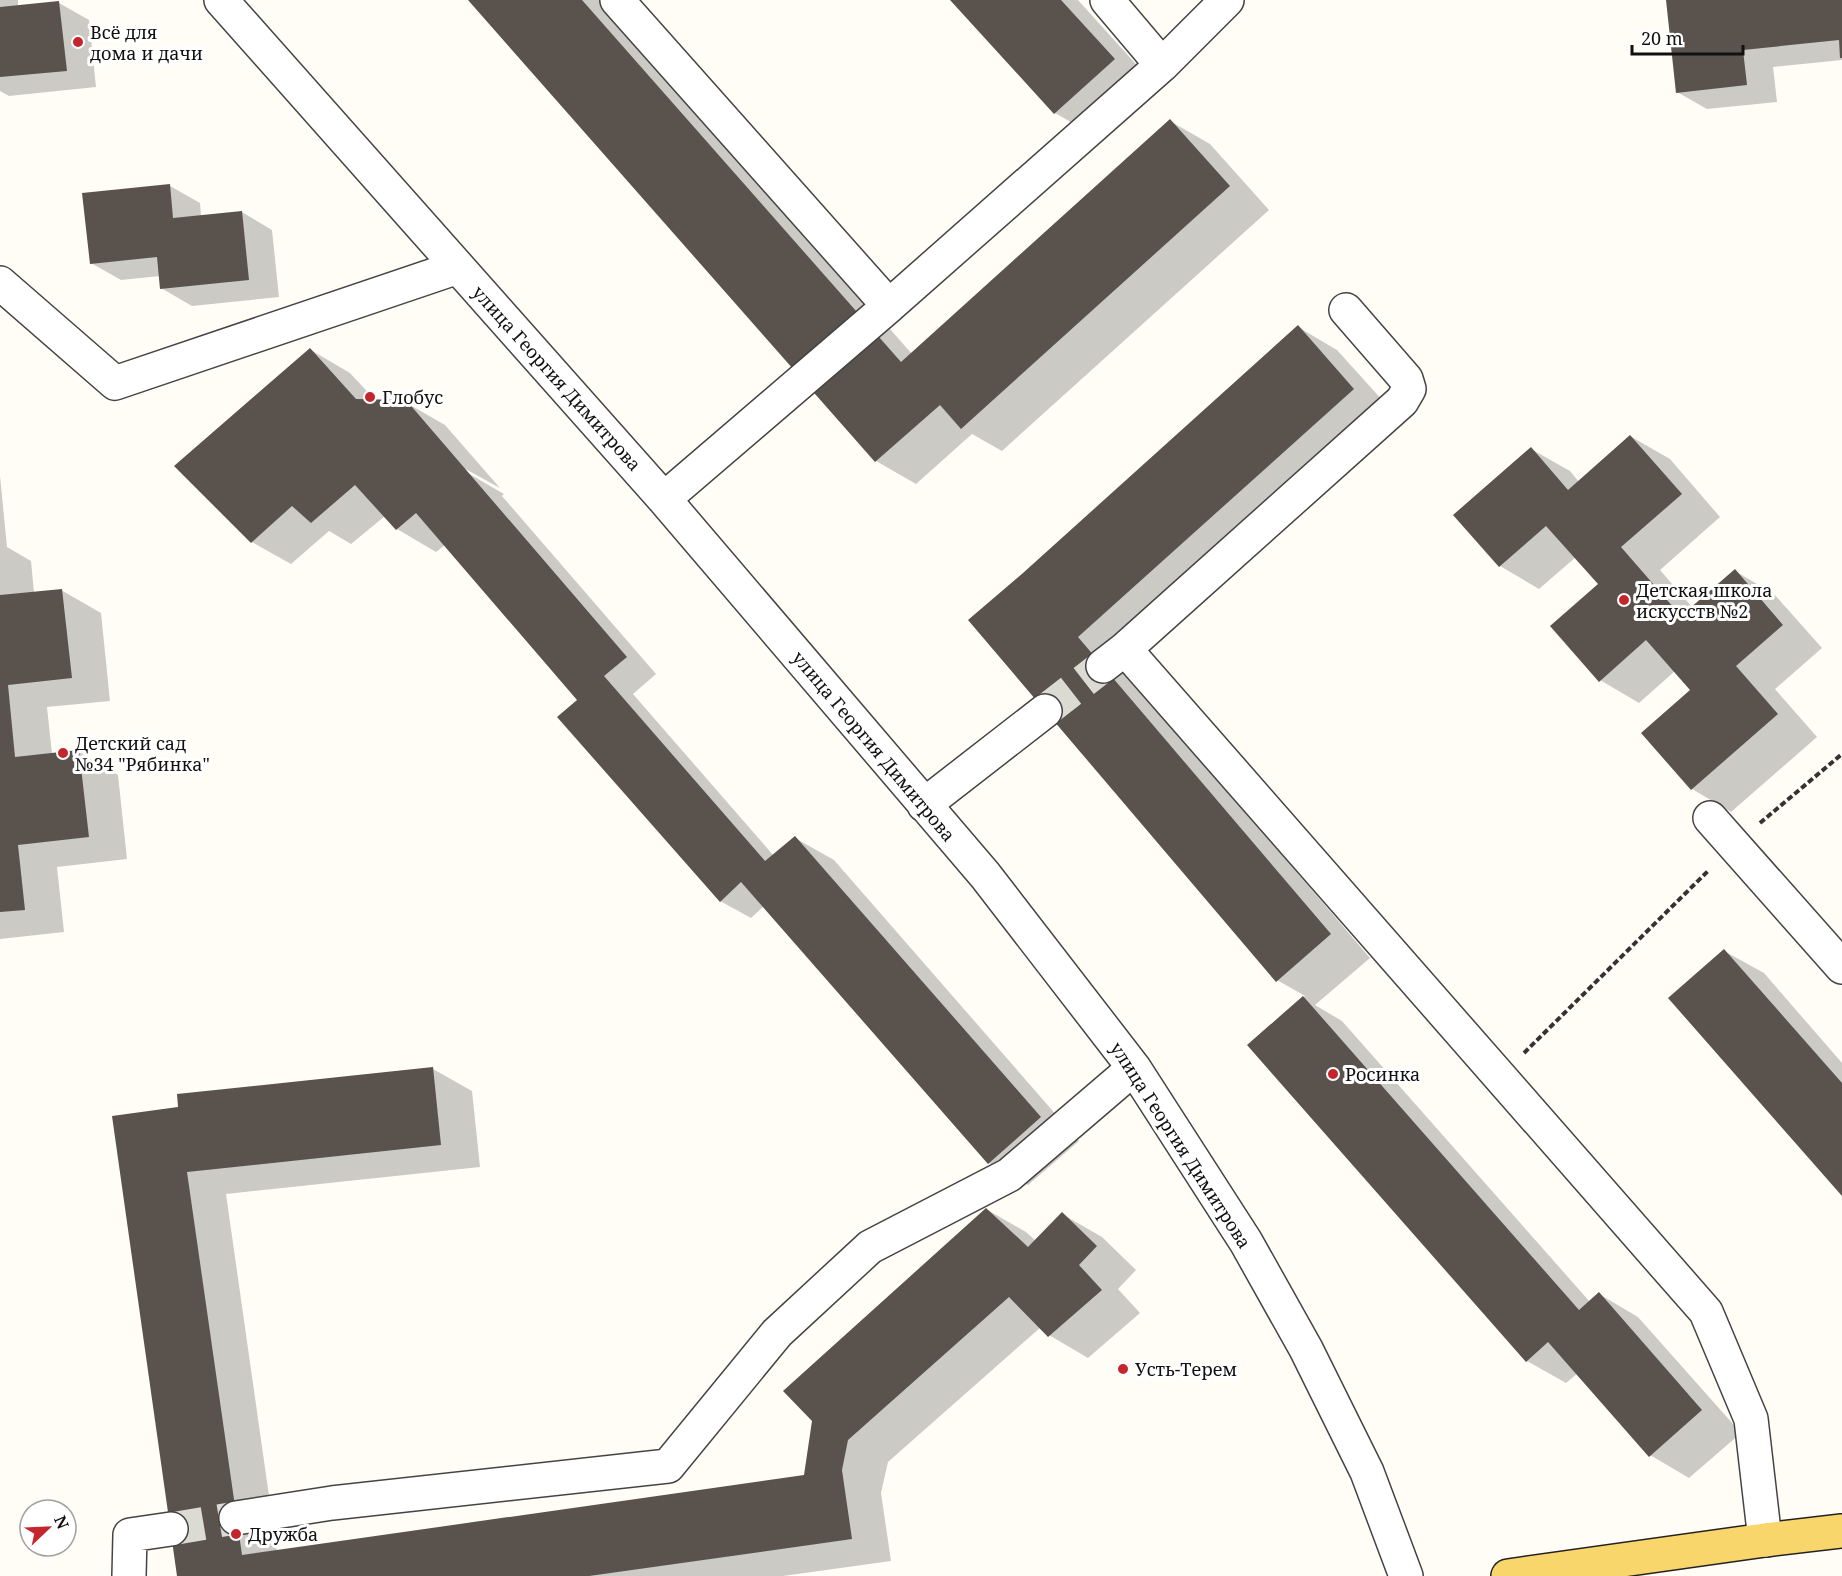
<svg xmlns="http://www.w3.org/2000/svg" width="1842" height="1576" viewBox="0 0 1842 1576" font-family="'Noto Serif',serif">
<style>
.shadow{fill:#0003}
.building{fill:#5a524d}
.lines{fill:none;stroke-linecap:round;stroke-linejoin:round}
.minor-tunnel{stroke:#dbdad3;stroke-width:33;stroke-dasharray:33 16;stroke-linecap:butt}
.minor-casing{stroke:#444;stroke-width:36}
.major-casing{stroke:#222;stroke-width:36}
.path{stroke:#333;stroke-width:4;stroke-dasharray:6 3;stroke-linecap:butt}
.minor{stroke:#fff;stroke-width:33}
.major{stroke:#f9d66b;stroke-width:33}
.poi-dot{fill:#c4262e;stroke:#fff;stroke-width:2}
.labels{text-anchor:middle;dominant-baseline:central;stroke-width:6;stroke-linejoin:round;paint-order:stroke}
.poi-label{font-size:18px;fill:#111;stroke:#fff;text-anchor:start}
.street-label{font-size:18px;fill:#111;stroke:#fff}
</style>
<rect width="100%" height="100%" fill="#fffdf5"/>
<path class="shadow" d="M 0,0 L 18,0 L 18,7 L 59,3 L 89,20 L 96,87 L 9,96 L 0,91 Z
M 470,0 L 600,0 L 912,354 L 1170,121 L 1210,144 L 1269,210 L 1002,451 L 972,434 L 916,484 L 876,461 Z
M 952,0 L 1078,0 L 1153,83 L 1095,136 L 1055,113 Z
M 1667,0 L 1842,0 L 1842,60 L 1773,67 L 1777,102 L 1707,109 L 1677,92 Z
M 170,186 L 200,203 L 201,216 L 242,212 L 272,230 L 279,297 L 192,306 L 161,288 L 160,276 L 121,280 L 91,263 Z
M 1298,327 L 1337,350 L 1393,412 L 1116,660 L 1370,958 L 1315,1005 L 1342,1021 L 1590,1302 L 1599,1294 L 1638,1317 L 1741,1433 L 1689,1478 L 1650,1455 L 1578,1373 L 1566,1383 L 1527,1361 L 1249,1046 L 1305,996 L 1277,980 L 1024,574 Z
M 311,350 L 350,373 L 376,401 L 405,402 L 445,425 L 500,488 L 460,466 L 459,468 L 504,494 L 502,496 L 656,674 L 633,694 L 774,856 L 795,838 L 834,860 L 1079,1141 L 1028,1185 L 989,1163 L 764,906 L 751,918 L 720,901 L 579,700 L 445,545 L 436,552 L 397,529 L 385,516 L 351,544 L 329,531 L 291,564 L 252,542 Z
M 1630,436 L 1670,459 L 1720,517 L 1660,570 L 1693,608 L 1735,571 L 1774,594 L 1822,648 L 1775,689 L 1817,737 L 1731,812 L 1692,789 L 1692,690 L 1675,671 L 1639,703 L 1600,680 L 1600,584 L 1576,557 L 1539,589 L 1500,566 L 1531,449 L 1570,471 L 1579,482 Z
M 0,476 L 7,547 L 31,561 L 34,593 L 61,590 L 101,613 L 110,701 L 47,707 L 52,754 L 79,752 L 118,775 L 127,859 L 57,867 L 64,932 L 0,939 Z
M 1724,951 L 1764,973 L 1842,1063 L 1842,1194 Z
M 433,1069 L 472,1091 L 480,1167 L 226,1194 L 277,1552 L 805,1477 L 986,1209 L 1026,1232 L 1036,1241 L 1062,1214 L 1102,1237 L 1136,1270 L 1118,1289 L 1140,1313 L 1088,1358 L 1049,1335 L 1041,1327 L 888,1462 L 881,1493 L 891,1561 L 783,1576 L 179,1576 L 113,1117 Z"/>
<path class="building" d="M 468,0 L 582,0 L 901,362 L 1170,119 L 1230,186 L 961,429 L 940,405 L 875,462 Z
M 950,0 L 1061,0 L 1115,59 L 1054,114 Z
M 1666,0 L 1842,0 L 1842,58 L 1840,58 L 1839,40 L 1743,50 L 1747,85 L 1676,93 Z
M 59,1 L 67,71 L 0,77 L 0,7 Z
M 170,184 L 173,218 L 242,211 L 249,280 L 160,289 L 157,257 L 90,264 L 82,193 Z
M 1298,325 L 1354,389 L 1078,637 L 1331,934 L 1276,982 L 968,620 L 1023,573 Z
M 310,348 L 356,399 L 406,400 L 627,657 L 604,676 L 765,861 L 795,836 L 1041,1117 L 988,1164 L 741,882 L 720,902 L 557,717 L 577,700 L 416,513 L 396,530 L 355,485 L 311,523 L 292,506 L 251,543 L 174,466 Z
M 1630,435 L 1682,494 L 1621,547 L 1681,616 L 1735,569 L 1783,625 L 1736,666 L 1778,714 L 1691,790 L 1641,733 L 1690,690 L 1646,640 L 1599,682 L 1550,626 L 1598,584 L 1546,526 L 1499,567 L 1453,515 L 1531,447 L 1568,490 Z
M 62,589 L 72,678 L 8,685 L 15,757 L 79,750 L 89,837 L 18,845 L 25,910 L 0,912 L 0,595 Z
M 1724,949 L 1842,1083 L 1842,1196 L 1668,998 Z
M 1303,996 L 1579,1310 L 1599,1292 L 1702,1410 L 1649,1457 L 1548,1342 L 1526,1362 L 1247,1045 Z
M 433,1067 L 441,1145 L 187,1172 L 242,1555 L 804,1475 L 812,1421 L 783,1391 L 986,1208 L 1028,1247 L 1062,1212 L 1097,1246 L 1079,1265 L 1102,1290 L 1048,1337 L 1009,1297 L 848,1440 L 842,1470 L 852,1539 L 589,1576 L 177,1576 L 112,1116 L 178,1107 L 177,1094 Z"/>
<g class="lines">
<path class="minor-tunnel" d="M 1045,711 L 1103,666
M 171,1529 L 236,1518"/>
<g class="minor-casing">
<path id="minor" d="M 221,0 L 664,499 L 985,875 L 1134,1068 L 1246,1242 L 1306,1349 L 1367,1472 L 1406,1576
M 617,0 L 889,306 L 664,499
M 1162,65 L 1227,0
M 0,283 L 115,383 L 458,267
M 889,306 L 1162,65 L 1107,0
M 1125,649 L 1706,1312 L 1751,1419 L 1765,1540
M 1103,666 L 1125,649 L 1402,401 L 1409,389 L 1406,379 L 1346,310
M 924,805 L 1045,711
M 1710,818 L 1842,967
M 236,1518 L 332,1503 L 668,1466 L 777,1333 L 870,1247 L 1009,1175 L 1134,1068
M 129,1576 L 130,1535 L 171,1529"/>
</g>
<g class="major-casing">
<path id="major" d="M 1508,1576 L 1765,1540 L 1842,1531"/>
</g>
<path class="path" d="M 1760,823 L 1842,754
M 1524,1053 L 1708,871"/>
<use href="#minor" class="minor"/>
<use href="#major" class="major"/>
</g>
<g class="poi-dot">
<circle cx="78" cy="42" r="6"/>
<circle cx="370" cy="397" r="6"/>
<circle cx="1624" cy="600" r="6"/>
<circle cx="63" cy="753" r="6"/>
<circle cx="1333" cy="1074" r="6"/>
<circle cx="1123" cy="1369" r="6"/>
<circle cx="236" cy="1534" r="6"/>
</g>
<g class="labels">
<g class="poi-label">
<text x="90" y="32">Всё для<tspan x="90" dy="21">дома и дачи</tspan></text>
<text x="382" y="397">Глобус</text>
<text x="1636" y="590">Детская школа<tspan x="1636" dy="21">искусств №2</tspan></text>
<text x="75" y="743">Детский сад<tspan x="75" dy="21">№34 "Рябинка"</tspan></text>
<text x="1345" y="1074">Росинка</text>
<text x="1135" y="1369">Усть-Терем</text>
<text x="248" y="1534">Дружба</text>
</g>
<g class="street-label">
<text transform="translate(557 378) rotate(48)">улица Георгия Димитрова</text>
<text transform="translate(874 746) rotate(50)">улица Георгия Димитрова</text>
<text transform="translate(1181 1145) rotate(57)">улица Георгия Димитрова</text>
</g>
</g>
<g transform="translate(48 1528) rotate(67)"><circle r="28" fill="#ffffff" stroke="#a0a0a0" stroke-width="1.5"/>
<path d="M0-4.5L10 22L0 15L-10 22Z" fill="#c4262e"/>
<text y="-9" font-size="16" font-weight="bold" text-anchor="middle" fill="#111111">N</text>
</g>
<path d="M1632 45v9h111v-9" fill="none" stroke="#111111" stroke-width="3"/>
<text x="1641" y="45" font-size="18" fill="#111111" stroke="#ffffff" stroke-width="4.5" paint-order="stroke">20 m</text>
</svg>
